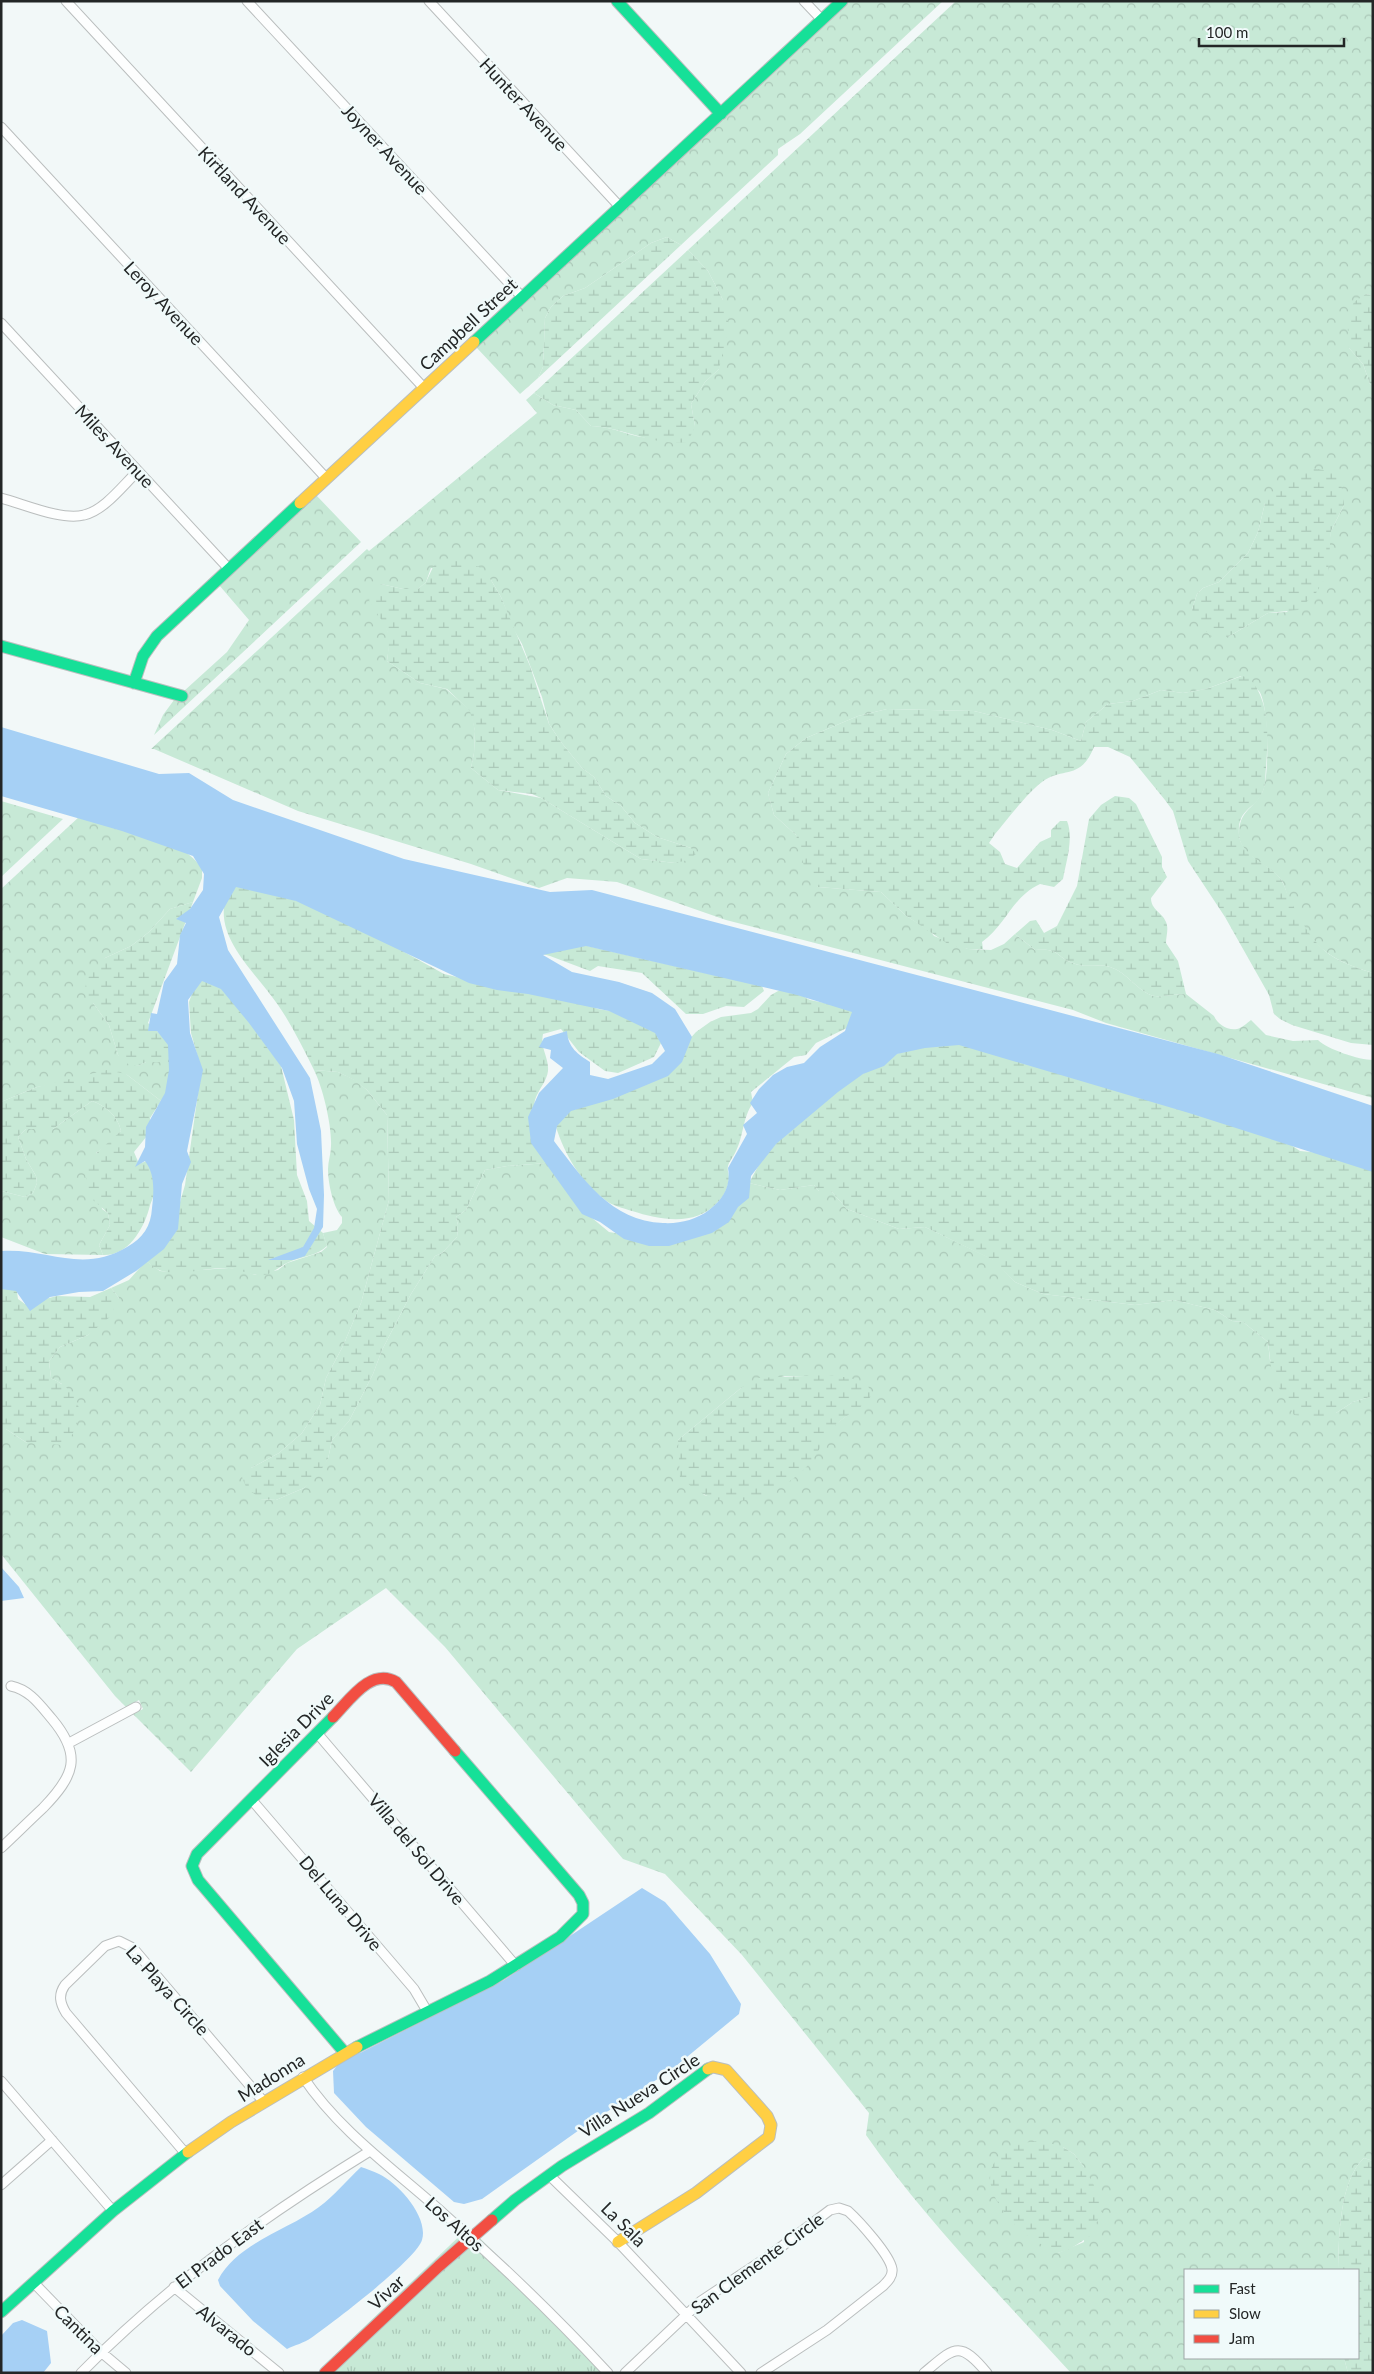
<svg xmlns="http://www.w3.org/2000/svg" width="1374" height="2374" viewBox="0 0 1374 2374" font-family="Lato,sans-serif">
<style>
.forest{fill:url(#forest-crowns);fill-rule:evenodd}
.wetland{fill:url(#wetland-marsh)}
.park{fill:url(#park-tufts)}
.water{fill:#a6d0f5;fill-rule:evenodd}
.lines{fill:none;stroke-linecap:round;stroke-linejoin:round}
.street-casing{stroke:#babebe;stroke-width:11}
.fast-casing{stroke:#babebe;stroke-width:13}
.slow-casing{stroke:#babebe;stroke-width:13}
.jam-casing{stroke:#babebe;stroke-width:13}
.street{stroke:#fdfefe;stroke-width:9}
.fast{stroke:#16e098;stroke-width:11}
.slow{stroke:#ffcf43;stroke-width:11}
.jam{stroke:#f24e42;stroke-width:11}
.labels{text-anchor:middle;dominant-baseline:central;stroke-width:5;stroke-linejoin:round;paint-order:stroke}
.street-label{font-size:18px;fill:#232626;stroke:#f0fafa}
</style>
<defs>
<pattern id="forest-crowns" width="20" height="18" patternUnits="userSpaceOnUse" patternTransform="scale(1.25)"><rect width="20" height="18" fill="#c7e9d6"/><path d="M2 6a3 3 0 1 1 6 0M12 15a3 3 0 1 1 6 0" fill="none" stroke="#abc8b8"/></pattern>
<pattern id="wetland-marsh" width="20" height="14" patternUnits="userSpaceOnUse" patternTransform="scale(1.25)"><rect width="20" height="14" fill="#c7e9d6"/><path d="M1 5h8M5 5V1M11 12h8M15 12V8" fill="none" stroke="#abc8b8"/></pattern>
<pattern id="park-tufts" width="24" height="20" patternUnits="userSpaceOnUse" patternTransform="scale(1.25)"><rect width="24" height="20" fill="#c7e9d6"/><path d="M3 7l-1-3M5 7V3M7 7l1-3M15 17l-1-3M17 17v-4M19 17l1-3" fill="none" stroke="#abc8b8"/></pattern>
</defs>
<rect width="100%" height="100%" fill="#f2f8f8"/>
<path class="forest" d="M 849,1 L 943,1 L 800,134 L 778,149 L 778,155 L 681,245 L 667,237 L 651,243 L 585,288 L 563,296 L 551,307 L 545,318 L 543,367 L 538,378 L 520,394 L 476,347 Z
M 956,1 L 1373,1 L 1373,296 L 1366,294 L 1349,334 L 1349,348 L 1363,364 L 1370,384 L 1373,386 L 1373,973 C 1324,958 1313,946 1290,902 C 1286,894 1285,883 1279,877 C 1267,864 1239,855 1239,834 C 1239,811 1252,810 1262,793 C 1270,779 1269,704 1259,691 C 1254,686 1247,681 1241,676 L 1206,689 L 1183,693 L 1161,690 L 1133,701 L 1108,704 L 1086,722 L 1081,741 L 1052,730 L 974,711 L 887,709 L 858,716 L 806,738 L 786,754 L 768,793 L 774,815 L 796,835 L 818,887 L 881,892 L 905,915 L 930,931 L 934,936 L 968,949 L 991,950 L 1004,944 L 1015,934 L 1035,950 C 1061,948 1054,956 1073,963 C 1086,969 1097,963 1110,967 C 1127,972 1140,994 1155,996 C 1165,997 1176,994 1186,994 L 1214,1016 C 1217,1024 1228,1031 1237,1029 C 1242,1028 1247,1023 1251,1020 L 1266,1035 L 1293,1041 L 1318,1040 C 1327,1049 1359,1060 1373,1060 L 1373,1098 L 1106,1023 L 1073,1010 L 726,920 L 617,882 L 567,878 L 539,888 L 471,864 L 298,811 L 154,749 L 151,749 L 367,549 L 369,551 L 537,413 L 526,400 L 534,393 L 553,405 L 576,410 L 591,426 C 614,426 631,438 653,438 C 666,439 683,430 695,426 L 691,404 L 705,382 L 719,369 L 723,300 L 708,271 L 688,250 ZM 1265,503 L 1344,505 L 1331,531 L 1328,551 L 1287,612 L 1268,613 L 1228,637 L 1192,609 L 1197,594 L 1203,588 L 1219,582 L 1248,553 L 1258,532 ZM 431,568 L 491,580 L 501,597 L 513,628 L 522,644 L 542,697 L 549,724 L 561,742 L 582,768 L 594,777 L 606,796 L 621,806 L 635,823 L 657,837 L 691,848 L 675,863 L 641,859 L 541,798 L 498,790 L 471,768 L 474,753 L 475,731 L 471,711 L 446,689 L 420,683 L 387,661 L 390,639 L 385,623 L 381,584 L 403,589 L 418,589 L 426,582 Z
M 316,495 L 361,542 L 154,735 L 163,715 L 174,700 L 185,702 L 188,693 L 184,691 L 227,652 L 249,620 L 219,585 Z
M 1,801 L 63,819 L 1,877 Z
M 80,816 C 113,825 185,838 202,869 L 202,878 L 193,902 L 170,909 L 149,932 L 131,946 L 105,958 L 93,1003 L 109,1025 L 118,1055 L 138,1066 L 146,1062 L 173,1062 L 175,1079 L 161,1101 L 126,1074 L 37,1087 L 1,1102 L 1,889 Z
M 314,1070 L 338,1072 L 355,1080 L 367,1090 L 387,1115 L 389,1200 L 361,1303 L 343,1346 L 326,1378 L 320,1405 L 302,1433 L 279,1453 L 251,1468 L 260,1499 L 276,1500 L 304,1488 L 328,1459 L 332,1440 L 349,1421 L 373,1374 L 382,1350 L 411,1294 L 435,1256 L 442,1253 L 457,1237 L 458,1225 L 456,1217 L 466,1210 L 485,1170 L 507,1166 L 547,1163 L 580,1208 L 609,1232 L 674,1243 L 749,1183 L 780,1190 L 814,1185 L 819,1191 L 831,1191 L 847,1209 L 899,1229 L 925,1227 L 994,1260 L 1015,1282 L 1043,1294 L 1135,1305 L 1174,1300 L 1215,1310 L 1232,1321 L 1243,1322 L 1268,1342 L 1270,1361 L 1336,1413 L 1353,1402 L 1373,1396 L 1373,2161 L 1364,2158 C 1339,2181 1339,2238 1338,2270 L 1185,2270 L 1185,2358 L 1344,2358 L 1348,2373 L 1071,2373 C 1001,2296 926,2221 866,2135 L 869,2113 L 742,1955 L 665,1874 L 623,1859 L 445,1647 L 386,1588 L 297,1649 L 191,1772 L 133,1714 L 143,1709 L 139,1700 L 126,1707 L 115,1696 L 1,1554 L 1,1429 L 6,1429 L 27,1443 L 62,1384 L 51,1378 L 49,1361 L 60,1347 L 88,1335 L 119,1298 L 111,1288 L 129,1280 L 146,1261 L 160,1271 L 171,1272 L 229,1268 L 240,1269 L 255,1275 L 278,1270 L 287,1263 L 321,1252 L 327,1247 L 323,1233 L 337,1230 L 342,1223 L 342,1217 C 333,1207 328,1183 328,1169 C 328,1161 331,1154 331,1146 C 332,1126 323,1088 314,1070 ZM 785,1376 L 805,1376 L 848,1415 L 730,1501 L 704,1495 L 678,1440 L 741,1388 ZM 1063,2147 L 1074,2154 L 1084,2167 L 1084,2242 L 1058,2253 Z
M 92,1101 C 106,1106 118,1116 121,1131 L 109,1144 L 96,1153 L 102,1209 L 108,1213 L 110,1225 L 99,1245 L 103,1255 L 45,1254 L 1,1237 L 1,1191 L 25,1197 L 33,1193 L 37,1183 L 36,1176 L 26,1159 L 18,1137 L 26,1129 L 53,1129 Z"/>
<path class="wetland" d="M 667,237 L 681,245 L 538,378 L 543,367 L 545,318 L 551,307 L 563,296 L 585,288 L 651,243 Z
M 688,250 L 708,271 L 723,300 L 729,325 L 719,369 L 705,382 L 691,404 L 695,426 L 688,442 C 655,447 623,427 591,426 L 576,410 L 553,405 L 534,393 Z
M 1366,294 L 1373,296 L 1373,386 L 1370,384 L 1363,364 L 1349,348 L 1347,318 L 1354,302 Z
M 1310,468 L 1330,471 L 1341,482 L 1344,505 L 1331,531 L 1328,573 L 1316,593 L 1298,610 L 1268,613 L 1228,637 L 1219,639 L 1211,637 L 1193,614 L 1192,609 L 1197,594 L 1203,588 L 1219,582 L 1248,553 L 1258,532 L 1265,503 L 1281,483 Z
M 451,557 L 479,567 L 491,580 L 501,597 L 530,666 L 549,724 L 561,742 L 582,768 L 594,777 L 606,796 L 621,806 L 635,823 L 657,837 L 691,848 L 696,854 L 688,860 L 675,863 L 641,859 L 541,798 L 532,794 L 498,790 L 471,768 L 474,753 L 475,731 L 470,711 L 447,689 L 420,683 L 387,661 C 392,624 385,629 369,600 L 381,584 L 403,589 L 418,589 L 426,582 L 434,565 Z
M 1242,676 L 1249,678 C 1271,701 1268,739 1266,768 C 1265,775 1266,785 1263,791 C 1256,810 1237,807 1239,835 C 1241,856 1269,864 1280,878 C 1285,885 1287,895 1291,902 C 1315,947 1324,958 1373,973 L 1373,1045 L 1351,1043 L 1292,1025 L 1280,1019 L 1274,1014 L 1269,995 L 1225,917 L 1188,861 L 1173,811 L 1165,800 L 1130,757 L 1108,747 L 1094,747 C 1080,781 1064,766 1042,782 C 1028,792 1007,820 995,834 L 989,843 L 1000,852 L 1005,864 L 1017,868 L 1040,842 L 1051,837 L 1051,830 L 1060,821 L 1067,821 C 1074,838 1066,862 1063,879 L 1054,887 L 1040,884 C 1011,898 1007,924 982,942 L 983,949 L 968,949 L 948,944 L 905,915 L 881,892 L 818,887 L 806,874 L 796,835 L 774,815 L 768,793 L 786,754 L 806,738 L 858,716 L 887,709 L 974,711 L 1052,730 L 1081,741 L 1086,722 L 1108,704 L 1133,701 L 1161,690 L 1183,693 L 1206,689 Z
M 1115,796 L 1129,798 L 1136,804 L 1162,857 L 1162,867 L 1167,877 L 1151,898 C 1151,910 1162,912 1166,922 C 1169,929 1166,936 1166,943 L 1178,961 L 1186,994 C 1176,994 1165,997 1155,996 C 1140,994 1127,972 1110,967 C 1097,963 1086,969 1073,963 C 1054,956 1061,948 1035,950 L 1015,934 L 1030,921 L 1036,920 L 1044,933 L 1057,926 L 1077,886 L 1089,819 L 1101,805 Z
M 236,879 L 339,916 L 444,974 L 486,984 L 576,1000 L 598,1009 L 635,1015 L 654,1030 L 661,1043 L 654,1057 L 618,1073 L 605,1071 L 579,1052 L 561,1029 L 543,1034 C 540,1049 549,1057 548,1071 C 547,1081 538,1090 535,1100 C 530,1121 540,1143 547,1163 L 507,1166 L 485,1170 L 466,1210 L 456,1217 L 458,1225 L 457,1237 L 442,1253 L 435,1256 L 411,1294 L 382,1350 L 373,1374 L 349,1421 L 332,1440 L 328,1459 L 317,1476 L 304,1488 L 276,1500 L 260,1499 L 246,1487 L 242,1477 L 251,1468 L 279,1453 L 302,1433 L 320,1405 L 326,1378 L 343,1346 L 361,1303 L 389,1200 L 387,1115 L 367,1090 L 354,1080 L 338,1072 L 314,1070 C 303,1048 292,1025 278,1005 C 252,967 200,927 236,879 Z
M 193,902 L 148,1023 L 168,1041 L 173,1062 L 146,1062 L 138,1066 L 128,1064 L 118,1055 L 109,1025 L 93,1003 C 85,998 86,988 85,980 L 105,958 L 131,946 L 149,932 L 170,909 Z
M 570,942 L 762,986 L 764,991 L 744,1007 L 726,1006 L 703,1014 L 686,1014 L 642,973 L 598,966 L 590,971 L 550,956 L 524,949 Z
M 199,974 L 215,974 L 281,1066 L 294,1120 L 297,1175 L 307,1201 L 309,1221 L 323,1233 L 327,1246 C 317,1256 302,1256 289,1262 C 280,1266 275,1272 265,1275 C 253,1277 240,1269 228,1268 C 206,1267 184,1276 162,1271 C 157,1270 151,1265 146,1261 L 174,1223 L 185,1185 L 200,1079 L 199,1061 L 191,1033 L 189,1002 Z
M 787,986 L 797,987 L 806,998 L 810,1000 L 854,1009 L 855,1024 L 816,1043 L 806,1055 L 794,1057 L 751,1092 L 753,1103 C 742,1118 744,1137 735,1153 C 733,1157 729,1162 728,1166 C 727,1170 729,1174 729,1178 C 728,1187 725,1195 718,1202 C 695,1227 661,1220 632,1211 C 623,1208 612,1206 604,1199 C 580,1181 565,1155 556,1127 L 567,1104 L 613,1091 L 686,1043 L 696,1032 L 710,1022 L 721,1017 L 751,1013 L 758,1009 L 771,995 Z
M 947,1041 L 1270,1131 L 1300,1151 L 1361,1157 L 1373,1162 L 1373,1396 L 1353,1402 L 1336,1413 L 1319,1418 L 1294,1415 L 1272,1375 L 1268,1342 L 1243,1322 L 1232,1321 L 1215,1310 L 1174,1300 L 1135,1305 L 1043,1294 L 1015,1282 L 993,1260 L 925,1227 L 899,1229 L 847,1209 L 831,1191 L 819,1191 L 814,1185 L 780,1190 L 749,1183 L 770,1144 L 805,1108 L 896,1054 Z
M 107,1070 L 126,1074 L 161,1101 L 150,1118 L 151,1131 L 134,1152 L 139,1164 L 149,1160 C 151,1169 156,1181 155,1191 C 154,1197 150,1203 149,1209 C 143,1230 128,1256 103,1255 L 99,1245 L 110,1225 L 108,1213 L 93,1200 L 88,1187 L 85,1174 L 86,1166 L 91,1158 L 121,1131 C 118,1116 106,1106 92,1101 L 53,1129 L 26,1129 L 18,1137 L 26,1159 L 36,1176 L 37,1183 L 33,1193 L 25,1197 L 1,1191 L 1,1102 L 37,1087 Z
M 1,1284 L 16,1285 L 18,1299 L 25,1304 L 57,1296 L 90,1297 L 111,1288 L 119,1298 L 110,1317 L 88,1335 L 60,1347 L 49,1361 L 51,1378 C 84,1394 87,1417 65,1445 L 27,1443 L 6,1429 L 1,1429 Z
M 828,1375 L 851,1378 L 868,1386 L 872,1394 C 863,1410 843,1415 832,1429 C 823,1440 818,1454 809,1464 C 790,1486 750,1507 720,1500 C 704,1497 692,1487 680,1478 L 678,1440 L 741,1388 L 758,1378 Z
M 1042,2141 L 1063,2147 L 1074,2154 L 1084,2167 L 1100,2197 L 1102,2211 L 1090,2236 L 1070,2249 L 1058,2253 C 1051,2249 1044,2246 1037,2242 C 1014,2229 974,2185 997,2159 C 1010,2144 1023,2142 1042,2141 Z
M 1364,2158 L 1373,2161 L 1373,2373 L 1348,2373 L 1344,2358 L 1358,2358 L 1358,2270 L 1338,2270 C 1339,2238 1339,2181 1364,2158 Z"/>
<path class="park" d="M 469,2227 L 613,2373 L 328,2373 L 322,2367 Z"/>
<path class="water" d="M 1,727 L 159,774 L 189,773 L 233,800 L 404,859 L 550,892 L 592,890 L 1218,1054 L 1373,1106 L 1373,1172 L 1189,1113 L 959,1045 L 925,1048 L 897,1054 L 884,1066 L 863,1074 L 838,1092 L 776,1144 L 751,1176 L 749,1198 L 738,1207 L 729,1222 L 712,1233 L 669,1246 L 649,1246 L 624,1239 L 600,1222 L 582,1214 L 531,1143 L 528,1117 L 539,1093 L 563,1068 L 550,1058 L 551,1050 L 539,1047 L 544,1038 L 567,1031 C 568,1048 578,1054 590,1062 L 590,1075 L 608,1079 L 652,1064 L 665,1051 L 655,1033 L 609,1011 L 528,994 L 497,990 L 469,983 L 296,901 L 236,887 L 219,917 L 228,950 L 310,1078 L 321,1131 L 324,1195 L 323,1227 L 305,1256 L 293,1260 L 268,1260 L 303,1247 L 314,1228 L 317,1209 L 309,1189 L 297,1144 L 294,1101 L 282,1068 L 249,1023 L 221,989 L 202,981 L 188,1000 L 190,1033 L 203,1070 L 187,1151 L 191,1162 L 182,1184 L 178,1229 L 164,1249 L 136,1271 L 103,1291 L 79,1292 L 50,1297 L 30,1311 L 16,1291 L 1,1289 L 1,1251 C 48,1248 82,1274 127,1247 C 143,1238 151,1226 152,1208 C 154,1191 155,1174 145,1161 L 135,1167 L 145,1147 L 146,1127 L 165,1093 L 169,1070 L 168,1045 L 157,1031 L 148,1031 L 151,1013 L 157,1014 L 164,982 L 177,964 L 180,935 L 186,923 L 176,919 L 190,909 L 203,890 L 204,874 L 193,856 L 122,831 L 1,796 ZM 586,946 L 797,995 L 852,1012 L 845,1031 L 820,1047 L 804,1063 L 787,1067 L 773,1075 L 759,1089 L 750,1103 L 757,1113 L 743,1125 L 747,1134 L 728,1168 C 731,1185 724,1199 709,1210 C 696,1220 679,1224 663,1223 C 611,1221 583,1179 554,1141 L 557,1126 L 571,1111 L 613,1099 L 668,1076 L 682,1062 L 692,1037 L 675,1009 L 652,993 L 619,982 L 572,972 L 543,955 Z
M 1,1567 L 19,1587 L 24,1598 L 1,1601 Z
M 642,1888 L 665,1902 L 710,1954 L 741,2004 L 739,2014 L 670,2071 L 582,2128 L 482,2199 L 464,2204 L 454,2202 L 366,2127 L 334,2093 L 333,2071 L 345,2055 L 360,2053 L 504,1980 Z
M 361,2167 C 367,2169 373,2171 379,2174 C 398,2183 429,2217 422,2240 C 417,2259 331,2324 311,2338 C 304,2343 295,2345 287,2349 L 253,2321 L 220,2286 L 218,2280 C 237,2243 288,2230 319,2207 C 334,2196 347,2180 361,2167 Z
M 22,2320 L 47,2331 L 51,2363 L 43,2373 L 1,2373 L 1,2336 L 13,2323 Z"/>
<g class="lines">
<g class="street-casing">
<path id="street" d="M 66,1 L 424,388
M 247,1 L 522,297
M 429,1 L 620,207
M 804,1 L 822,20
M 1,127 L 326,478
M 1,323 L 229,569
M 1,498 C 24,504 62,521 84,515 C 105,510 123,485 138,471
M 317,1733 L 516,1966
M 69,1743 L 136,1707
M 251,1799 L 414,1989 L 427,2011
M 1,1848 C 15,1835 29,1821 43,1808 C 74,1776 83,1756 52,1719 C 40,1705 30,1690 11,1686
M 303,2077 C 340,2132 395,2170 444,2214 C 501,2264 556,2317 608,2373
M 1,2081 L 113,2211
M 186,2154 L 66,2013 C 60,2003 58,1995 65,1985 L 105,1946 L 119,1941 L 133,1948 L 263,2101
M 549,2175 L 618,2242 L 741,2373
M 1,2185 L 52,2140
M 34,2283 L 101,2352 L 126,2373
M 174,2287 L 279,2373
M 81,2373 C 167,2285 266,2215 370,2151
M 625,2373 L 701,2301 L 769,2256 L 830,2210 L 839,2208 L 848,2211 C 859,2221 890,2255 892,2269 C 893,2276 888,2281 883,2286 L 827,2330 L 761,2373
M 924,2373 C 954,2348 959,2339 987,2373"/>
</g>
<g class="fast-casing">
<path id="fast" d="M 617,1 L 721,114
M 474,342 L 842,1
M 1,646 L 182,696
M 134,683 L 143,656 L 157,636 L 300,503
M 333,1717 L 197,1854 L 192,1866 L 198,1880 L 345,2053
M 357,2047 L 490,1981 L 560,1937 L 583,1914 L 583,1903 L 579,1895 L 455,1751
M 492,2220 L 515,2200 L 562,2166 L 649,2113 L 708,2069
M 1,2312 L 113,2211 L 188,2152"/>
</g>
<g class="slow-casing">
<path id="slow" d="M 300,503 L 474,342
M 188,2152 L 231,2122 L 357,2047
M 618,2242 L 696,2193 L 769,2137 L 771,2125 L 767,2116 L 726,2070 L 713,2067 L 708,2069"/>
</g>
<g class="jam-casing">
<path id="jam" d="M 333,1717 C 349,1701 371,1667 396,1682 L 455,1751
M 325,2373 L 439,2266 L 492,2220"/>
</g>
<use href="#street" class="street"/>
<use href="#fast" class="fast"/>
<use href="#slow" class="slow"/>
<use href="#jam" class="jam"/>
</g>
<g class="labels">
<g class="street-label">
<text transform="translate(524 104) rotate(47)">Hunter Avenue</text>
<text transform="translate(385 149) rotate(47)">Joyner Avenue</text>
<text transform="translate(245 195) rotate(47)">Kirtland Avenue</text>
<text transform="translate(164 303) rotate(47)">Leroy Avenue</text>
<text transform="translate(468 324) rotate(-43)">Campbell Street</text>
<text transform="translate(115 446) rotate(47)">Miles Avenue</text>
<text transform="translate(296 1729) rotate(-45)">Iglesia Drive</text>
<text transform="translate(417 1849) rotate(50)">Villa del Sol Drive</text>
<text transform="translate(341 1903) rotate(50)">Del Luna Drive</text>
<text transform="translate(168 1990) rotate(48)">La Playa Circle</text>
<text transform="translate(271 2077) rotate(-32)">Madonna</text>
<text transform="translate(639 2095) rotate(-33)">Villa Nueva Circle</text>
<text transform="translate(455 2224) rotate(42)">Los Altos</text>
<text transform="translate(624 2224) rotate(45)">La Sala</text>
<text transform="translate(219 2253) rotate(-37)">El Prado East</text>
<text transform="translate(757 2263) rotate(-36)">San Clemente Circle</text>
<text transform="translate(386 2292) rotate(-43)">Vivar</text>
<text transform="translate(79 2329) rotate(45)">Cantina</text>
<text transform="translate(227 2330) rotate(39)">Alvarado</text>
</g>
</g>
<rect width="1374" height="2374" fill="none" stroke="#232626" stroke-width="5"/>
<rect x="1184" y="2269" width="175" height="90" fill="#f0fafa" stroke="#9ea5a5"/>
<rect x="1194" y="2285" width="25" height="8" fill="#16e098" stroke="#9ea5a5"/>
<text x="1229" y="2294" font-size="15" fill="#232626">Fast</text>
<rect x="1194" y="2310" width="25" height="8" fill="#ffcf43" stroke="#9ea5a5"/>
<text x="1229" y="2319" font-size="15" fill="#232626">Slow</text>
<rect x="1194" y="2335" width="25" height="8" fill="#f24e42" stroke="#9ea5a5"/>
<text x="1229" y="2344" font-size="15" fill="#232626">Jam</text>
<path d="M1199 38v8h145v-8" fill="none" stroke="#232626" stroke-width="2.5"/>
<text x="1206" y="38" font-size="15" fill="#232626" stroke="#f0fafa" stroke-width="4" paint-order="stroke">100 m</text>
</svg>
